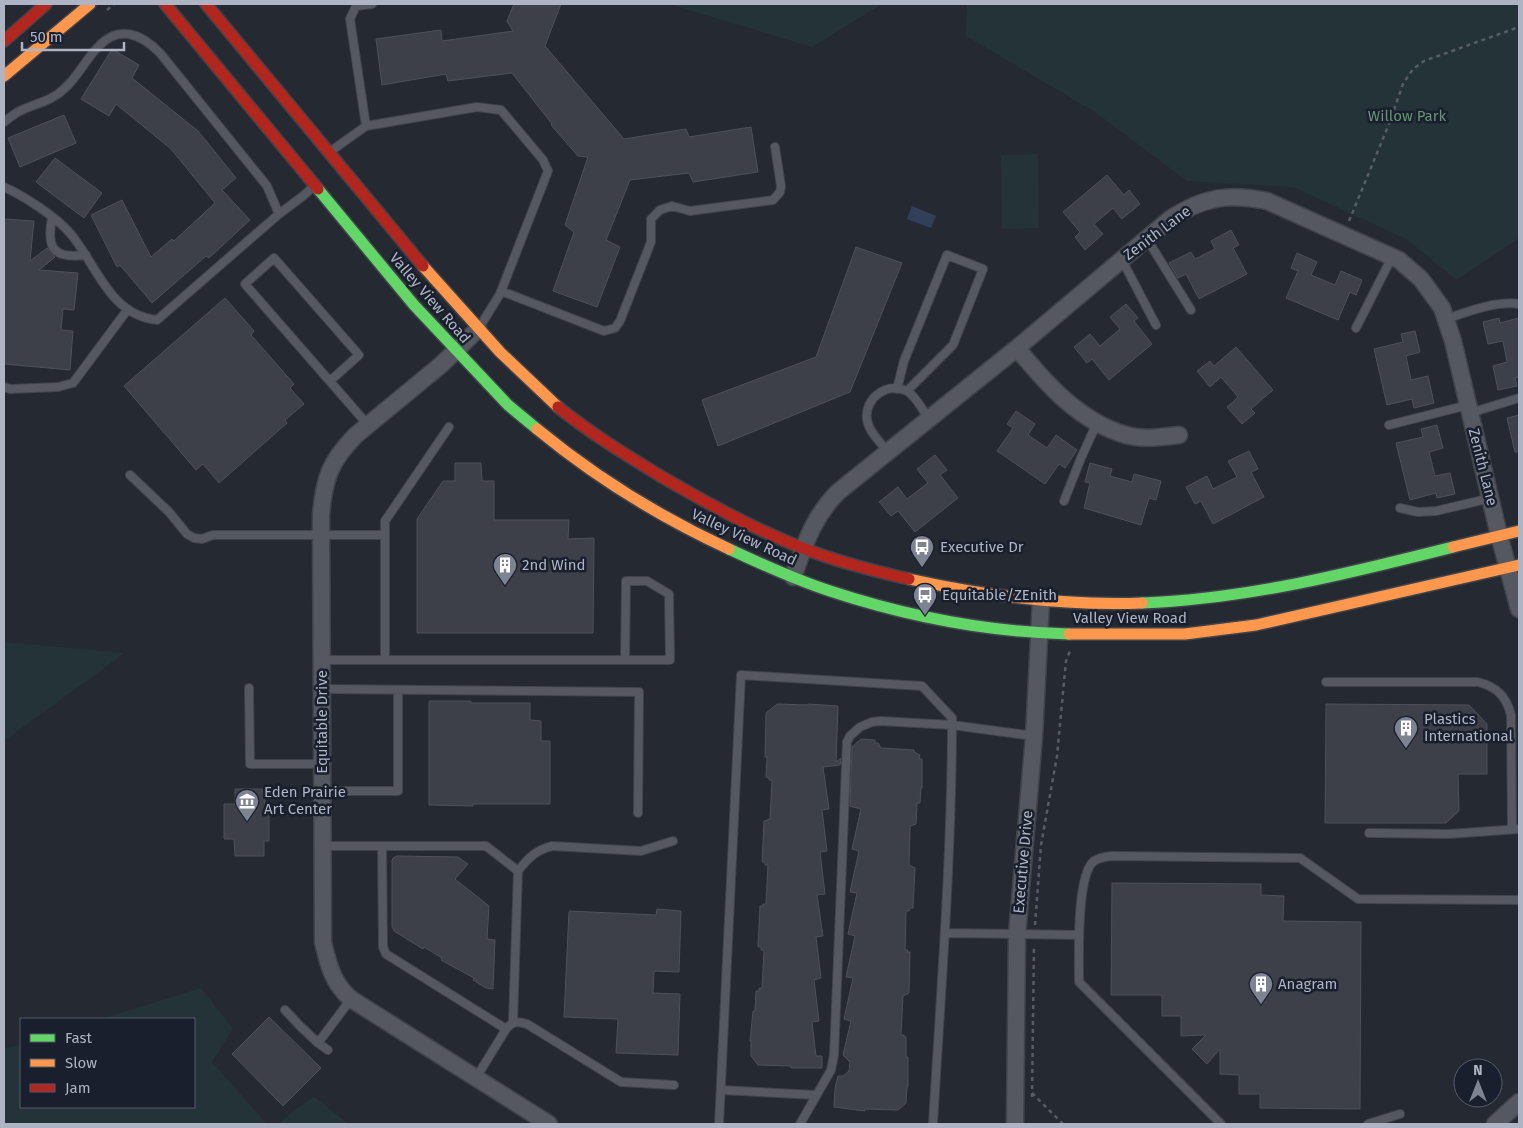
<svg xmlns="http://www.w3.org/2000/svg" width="1523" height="1128" viewBox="0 0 1523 1128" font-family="'Fira Sans',sans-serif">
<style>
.green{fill:#233338}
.water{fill:#333f5a}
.building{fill:#3d4048;stroke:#4d515a}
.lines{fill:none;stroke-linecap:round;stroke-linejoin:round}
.lane-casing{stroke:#40444a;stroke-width:10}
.street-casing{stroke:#40444a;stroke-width:19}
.fast-casing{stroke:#40444a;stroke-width:14}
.slow-casing{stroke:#40444a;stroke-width:14}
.jam-casing{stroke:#40444a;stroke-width:14}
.path{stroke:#585c63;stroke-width:2.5;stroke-dasharray:4 4;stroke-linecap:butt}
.lane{stroke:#555860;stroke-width:8}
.street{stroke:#555860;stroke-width:16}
.fast{stroke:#63d668;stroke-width:11}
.slow{stroke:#ff974d;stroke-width:11}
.jam{stroke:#b3261e;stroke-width:11}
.labels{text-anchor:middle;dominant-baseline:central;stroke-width:5;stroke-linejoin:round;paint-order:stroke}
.park-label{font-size:15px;fill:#669475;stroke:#191f2c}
.street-label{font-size:15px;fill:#aeb4c4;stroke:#191f2c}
.poi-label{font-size:15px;fill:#aeb4c4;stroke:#191f2c;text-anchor:start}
</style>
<rect width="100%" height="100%" fill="#252932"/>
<path class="green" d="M 669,4 L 882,4 L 812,47 Z
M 967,4 L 1519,4 L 1519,238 L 1456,280 L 1408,240 L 1293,187 L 1187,181 L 1095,112 L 966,36 Z
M 1038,154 L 1039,228 L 1002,229 L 1001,155 Z
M 4,642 L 125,653 L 4,741 Z
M 201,988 L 233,1029 L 212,1062 L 267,1124 L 4,1124 L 4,1049 L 21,1044 L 21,1107 L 194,1107 L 194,1019 L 101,1019 Z
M 314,1096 L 348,1124 L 277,1124 Z"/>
<path class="water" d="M 912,206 L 936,216 L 931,228 L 907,219 Z"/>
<path class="building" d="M 514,4 L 561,4 L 545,46 L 624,139 L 686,129 L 689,137 L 751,127 L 758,172 L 693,182 L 689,173 L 630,180 L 606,240 L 620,247 L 597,307 L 553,291 L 574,232 L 565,225 L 588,157 L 578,156 L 551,125 L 552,124 L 512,73 L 448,81 L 446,74 L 382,85 L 376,39 L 441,30 L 442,41 L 513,31 L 507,21 Z
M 112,49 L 139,65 L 132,78 L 198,131 L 236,178 L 222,190 L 250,220 L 209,258 L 206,256 L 152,303 L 120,265 L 117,267 L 91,215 L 122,200 L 151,257 L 172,239 L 174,241 L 215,203 L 171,149 L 116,104 L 109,116 L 81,99 Z
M 64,115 L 76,143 L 20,167 L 8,138 Z
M 55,158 L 102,193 L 84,218 L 36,182 Z
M 1107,175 L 1124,195 L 1129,190 L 1140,204 L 1122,219 L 1113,208 L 1094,224 L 1103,234 L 1085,250 L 1075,237 L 1080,232 L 1063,212 Z
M 4,219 L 34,221 L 30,261 L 47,248 L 55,257 L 39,270 L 78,273 L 74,310 L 63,309 L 61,330 L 73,331 L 70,370 L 4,364 Z
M 1231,230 L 1239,245 L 1233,248 L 1247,274 L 1199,299 L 1186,274 L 1178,278 L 1169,263 L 1191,252 L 1195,259 L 1215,249 L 1211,241 Z
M 856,247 L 902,263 L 850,392 L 718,446 L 702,400 L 816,357 Z
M 1297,253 L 1317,262 L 1311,275 L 1335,285 L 1341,271 L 1362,280 L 1356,295 L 1350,292 L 1338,320 L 1286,298 L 1298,271 L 1291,268 Z
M 225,298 L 254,331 L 251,335 L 294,384 L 290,388 L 304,404 L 285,420 L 287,423 L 219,483 L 203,464 L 196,470 L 124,386 Z
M 1126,304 L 1138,318 L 1134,321 L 1152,344 L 1109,380 L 1092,359 L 1087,363 L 1074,347 L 1090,334 L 1100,346 L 1120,329 L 1110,317 Z
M 1499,318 L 1500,323 L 1519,318 L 1519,377 L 1515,378 L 1517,386 L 1498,390 L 1493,366 L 1507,362 L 1503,341 L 1488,344 L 1483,322 Z
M 1415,331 L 1420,352 L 1406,356 L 1411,380 L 1428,376 L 1434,403 L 1414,408 L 1412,399 L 1387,405 L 1374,349 L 1403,342 L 1401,334 Z
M 1236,347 L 1273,390 L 1251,409 L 1255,413 L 1242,424 L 1227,407 L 1238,397 L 1221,377 L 1210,387 L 1197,371 L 1210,361 L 1214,366 Z
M 1016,411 L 1035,424 L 1028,435 L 1047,448 L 1056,435 L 1077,450 L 1065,468 L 1059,464 L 1045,484 L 997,451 L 1013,428 L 1007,424 Z
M 1519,415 L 1519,452 L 1515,452 L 1507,418 Z
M 1437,425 L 1443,448 L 1429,452 L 1435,476 L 1450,473 L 1455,494 L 1437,498 L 1436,493 L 1410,500 L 1396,443 L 1423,437 L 1421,429 Z
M 1249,451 L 1258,469 L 1251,472 L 1264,497 L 1213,524 L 1201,501 L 1195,504 L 1186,487 L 1207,476 L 1213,489 L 1237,477 L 1228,461 Z
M 935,455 L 947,470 L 940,475 L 958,498 L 915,532 L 898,511 L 891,516 L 879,502 L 898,487 L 907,499 L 928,483 L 917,469 Z
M 455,463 L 481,463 L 482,481 L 494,481 L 494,520 L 569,520 L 568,539 L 594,538 L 593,633 L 417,633 L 417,519 L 443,481 L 455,481 Z
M 1090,463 L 1112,469 L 1110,476 L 1132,482 L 1134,474 L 1161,481 L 1156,500 L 1149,498 L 1141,525 L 1084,508 L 1090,483 L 1085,482 Z
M 429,701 L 471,701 L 471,703 L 530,703 L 530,720 L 541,721 L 541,741 L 550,741 L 550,804 L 473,804 L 473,806 L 429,805 Z
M 777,704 L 808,705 L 808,704 L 838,706 L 836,762 L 841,758 L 840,765 L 823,767 L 829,809 L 822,810 L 827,851 L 820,852 L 825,894 L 817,895 L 823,936 L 816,937 L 821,978 L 814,980 L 819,1021 L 812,1022 L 816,1056 L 822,1056 L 822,1068 L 791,1068 L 791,1066 L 758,1065 L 751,1056 L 751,1041 L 750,1041 L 753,1011 L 755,1011 L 756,991 L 759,991 L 759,988 L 762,988 L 764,950 L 761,950 L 761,947 L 758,947 L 760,906 L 763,906 L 763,904 L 766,904 L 768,865 L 765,865 L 765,862 L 762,862 L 764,821 L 770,819 L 772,780 L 769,780 L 769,778 L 766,777 L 767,757 L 765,757 L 766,713 Z
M 1326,704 L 1469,705 L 1487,724 L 1487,774 L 1458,774 L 1459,811 L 1446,823 L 1325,823 Z
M 861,739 L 875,740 L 875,743 L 878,743 L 881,748 L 914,750 L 914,752 L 920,755 L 919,759 L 922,759 L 922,788 L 921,788 L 920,803 L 917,803 L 916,824 L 910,826 L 909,865 L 915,868 L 913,908 L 910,908 L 909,911 L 906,911 L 905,950 L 908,950 L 907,952 L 910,952 L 909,993 L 903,996 L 901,1035 L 904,1035 L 904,1037 L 906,1037 L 906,1057 L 908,1057 L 908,1087 L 907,1087 L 906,1103 L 898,1110 L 865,1109 L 865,1111 L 834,1107 L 835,1088 L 838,1076 L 843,1076 L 849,1071 L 850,1062 L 843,1055 L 851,1021 L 844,1019 L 853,978 L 846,977 L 855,936 L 848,934 L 857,893 L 850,892 L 859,851 L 852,849 L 861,809 L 850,806 L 852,747 Z
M 235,789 L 265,789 L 265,804 L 269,804 L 269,841 L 264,841 L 264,856 L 235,856 L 234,839 L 224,839 L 224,804 L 235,804 Z
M 397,856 L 458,857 L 468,864 L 455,879 L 489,906 L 487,939 L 495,940 L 493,989 L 486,988 L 473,980 L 474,978 L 441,960 L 442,958 L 424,947 L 423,949 L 394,931 L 392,927 L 392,861 L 393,858 Z
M 1112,883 L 1261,884 L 1261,895 L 1284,896 L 1283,921 L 1361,922 L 1360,1109 L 1260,1108 L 1260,1094 L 1239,1094 L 1239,1075 L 1220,1074 L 1220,1049 L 1207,1064 L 1192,1049 L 1206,1035 L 1181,1036 L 1181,1016 L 1162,1016 L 1162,995 L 1111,995 Z
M 657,909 L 681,911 L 679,972 L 654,971 L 653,993 L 680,994 L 678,1055 L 616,1053 L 618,1019 L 564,1017 L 569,911 L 656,915 Z
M 269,1017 L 321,1068 L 283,1106 L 232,1054 Z"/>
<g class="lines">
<g class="lane-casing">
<path id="lane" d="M 4,122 C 8,119 12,116 16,113 C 32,104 51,102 64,89 C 78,77 85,60 98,47 C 119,24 141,34 160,53 L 267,186 L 279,214
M 366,126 L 350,19 L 356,6 L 372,4
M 331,151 L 366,126 L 477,107 L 501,110 L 543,160 L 548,171 L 500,294 L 479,328
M 4,187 C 24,196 55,216 70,233 C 97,265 109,315 157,320 L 279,214 L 303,196 L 314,186
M 52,218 C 46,249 54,259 86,255
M 1147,239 L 1191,310
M 1122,260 L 1156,325
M 501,291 L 604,331 L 615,328 L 620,321 L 651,242 L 651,219 L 660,210 L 672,206 L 690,211 L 773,200 L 780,192 L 781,186 L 775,147
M 1446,319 C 1466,312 1498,300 1519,304
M 1356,328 L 1392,257
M 330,381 L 359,355 L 274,258 L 245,284 L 368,425
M 4,387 L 10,389 L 58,387 L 73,383 L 128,309
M 897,389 L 904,361 L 947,255 L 983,269 L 953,345 L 907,391
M 1470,413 L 1519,398
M 1389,425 L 1468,405
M 888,452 C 881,443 868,431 867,419 C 864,399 887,381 907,391 C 916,396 923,411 929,419
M 130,475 L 169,512 L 187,534 L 194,538 L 202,539 L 213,535 L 385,535
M 1064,501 L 1081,458 L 1097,423
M 1400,508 L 1418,512 L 1436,511 L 1491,498
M 322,660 L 670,660 L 669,594 L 647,581 L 626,581 L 625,660
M 385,660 L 385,521 L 449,427
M 1326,682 L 1478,682 C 1497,687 1506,696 1511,715 L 1512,829
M 249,688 L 250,764 L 323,764
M 322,689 L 639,692 L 638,813
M 322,791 L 398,791 L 398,690
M 1369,833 L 1449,834 L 1519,829
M 322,846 L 486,846 L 518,871 C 528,858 536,850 552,846 L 641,851 L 673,841
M 382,846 L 383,947 L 386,954 L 506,1029
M 945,933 L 1079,935
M 285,1010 L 300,1026 L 318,1043
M 513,1022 L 518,871
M 328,1050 L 318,1043 L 351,999
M 476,1078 L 506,1029 C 513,1021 518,1021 527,1024 L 621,1082 L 674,1085
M 721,1090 L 816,1095
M 719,1124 L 741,675 L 922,686 L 952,718 C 952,853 941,989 933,1124
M 800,1124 L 831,1070 L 834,1055 L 847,742 L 850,736 L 860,727 L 872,722 L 880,721 L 952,725 L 1034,736
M 1221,1124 L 1079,982 C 1079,958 1076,875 1094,861 C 1100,857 1106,857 1112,856 L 1300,858 L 1358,899 L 1519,900
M 1368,1124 L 1400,1114"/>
</g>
<g class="street-casing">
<path id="street" d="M 478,329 L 442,364 L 356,435 C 330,461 324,479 321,515 L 323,942 C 328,964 333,984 351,999 L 549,1124
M 1017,348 C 1045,383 1080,422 1126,435 C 1143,440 1162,437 1179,435
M 793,577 C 805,544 813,517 838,492 L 1017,348 L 1170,219 C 1203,197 1229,193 1267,201 L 1399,260 L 1421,279 L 1442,308 L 1453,341 L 1499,535 L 1519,609
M 1015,1124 L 1017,935 L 1034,736 L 1041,600
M 1495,1124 L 1519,1102"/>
</g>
<g class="fast-casing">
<path id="fast" d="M 318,189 L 414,305 L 508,405 L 537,429
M 729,549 C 761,564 796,580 830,591 C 906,616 989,632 1069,634
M 1142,603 C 1248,599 1350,573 1453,547"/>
</g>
<g class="slow-casing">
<path id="slow" d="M 4,76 L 90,4
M 423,266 L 500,352 L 558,407
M 537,429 C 594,476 662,518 729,549
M 1453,547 L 1519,531
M 909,579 C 986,596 1063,606 1142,603
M 1069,634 L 1185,634 L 1256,625 L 1519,565"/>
</g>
<g class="jam-casing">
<path id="jam" d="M 165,4 L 318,189
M 206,4 L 423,266
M 4,41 L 46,4
M 558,407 C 590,433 626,455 662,477 C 707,503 752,528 800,547 C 834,561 874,571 909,579"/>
</g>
<path class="path" d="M 107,10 L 114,4
M 1349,221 L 1389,124 L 1403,84 L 1413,69 L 1424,61 L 1519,27
M 1035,925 L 1041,845 L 1057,756 L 1066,661 L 1070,651
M 1032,1093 L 1063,1124
M 1032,1097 L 1034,945"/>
<use href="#lane" class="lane"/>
<use href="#street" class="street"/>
<use href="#fast" class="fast"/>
<use href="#slow" class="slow"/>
<use href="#jam" class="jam"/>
</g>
<defs>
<g id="bus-pin" transform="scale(1.25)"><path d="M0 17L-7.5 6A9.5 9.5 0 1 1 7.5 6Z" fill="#7e8391" stroke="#191f2c"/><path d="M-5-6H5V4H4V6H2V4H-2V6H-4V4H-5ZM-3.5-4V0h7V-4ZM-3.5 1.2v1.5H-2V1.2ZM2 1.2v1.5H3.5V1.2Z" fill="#fff"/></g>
<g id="building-pin" transform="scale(1.25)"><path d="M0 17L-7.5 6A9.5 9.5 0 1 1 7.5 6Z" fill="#7e8391" stroke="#191f2c"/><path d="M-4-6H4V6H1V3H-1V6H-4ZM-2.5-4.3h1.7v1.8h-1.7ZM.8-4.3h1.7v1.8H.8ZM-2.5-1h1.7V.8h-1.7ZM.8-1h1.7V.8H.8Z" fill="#fff"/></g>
<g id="museum-pin" transform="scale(1.25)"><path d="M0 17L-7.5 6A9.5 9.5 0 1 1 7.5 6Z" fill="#7e8391" stroke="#191f2c"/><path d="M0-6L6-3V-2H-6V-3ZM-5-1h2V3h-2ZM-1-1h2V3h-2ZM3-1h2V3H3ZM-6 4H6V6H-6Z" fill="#fff"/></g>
</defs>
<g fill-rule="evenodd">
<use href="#bus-pin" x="922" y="547"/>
<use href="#building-pin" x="505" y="565"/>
<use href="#bus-pin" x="925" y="595"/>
<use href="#building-pin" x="1406" y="728"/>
<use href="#museum-pin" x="247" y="801"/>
<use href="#building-pin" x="1261" y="984"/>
</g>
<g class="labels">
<g class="park-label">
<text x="1407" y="116">Willow Park</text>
</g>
<g class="street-label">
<text transform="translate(1157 233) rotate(-37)">Zenith Lane</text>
<text transform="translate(430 298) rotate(49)">Valley View Road</text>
<text transform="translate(1483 467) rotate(76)">Zenith Lane</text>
<text transform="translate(744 537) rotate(25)">Valley View Road</text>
<text x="1130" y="618">Valley View Road</text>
<text transform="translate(322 722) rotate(-90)">Equitable Drive</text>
<text transform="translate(1023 862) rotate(-85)">Executive Drive</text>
</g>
<g class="poi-label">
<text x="940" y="547">Executive Dr</text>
<text x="522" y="565">2nd Wind</text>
<text x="942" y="595">Equitable/ZEnith</text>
<text x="1424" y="719">Plastics<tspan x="1424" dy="17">International</tspan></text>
<text x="264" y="792">Eden Prairie<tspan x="264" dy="17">Art Center</tspan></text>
<text x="1278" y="984">Anagram</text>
</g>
</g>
<rect width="1523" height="1128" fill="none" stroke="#aeb4c4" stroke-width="10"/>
<rect x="20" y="1018" width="175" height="90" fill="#191f2c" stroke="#555b69"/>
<rect x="30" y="1034" width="25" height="8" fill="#63d668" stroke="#555b69"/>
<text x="65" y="1043" font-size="15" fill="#aeb4c4">Fast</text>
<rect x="30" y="1059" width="25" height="8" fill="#ff974d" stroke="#555b69"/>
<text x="65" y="1068" font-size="15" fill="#aeb4c4">Slow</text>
<rect x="30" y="1084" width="25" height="8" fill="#b3261e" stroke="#555b69"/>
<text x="65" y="1093" font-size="15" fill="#aeb4c4">Jam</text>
<g transform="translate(1478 1083)"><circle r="24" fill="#191f2c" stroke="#555b69"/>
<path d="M0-4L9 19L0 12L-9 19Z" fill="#7e8391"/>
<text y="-8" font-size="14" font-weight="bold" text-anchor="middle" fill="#aeb4c4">N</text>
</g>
<path d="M22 42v8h102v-8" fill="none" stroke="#aeb4c4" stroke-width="2.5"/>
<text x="30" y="42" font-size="15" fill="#aeb4c4" stroke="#191f2c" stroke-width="4" paint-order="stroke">50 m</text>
</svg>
